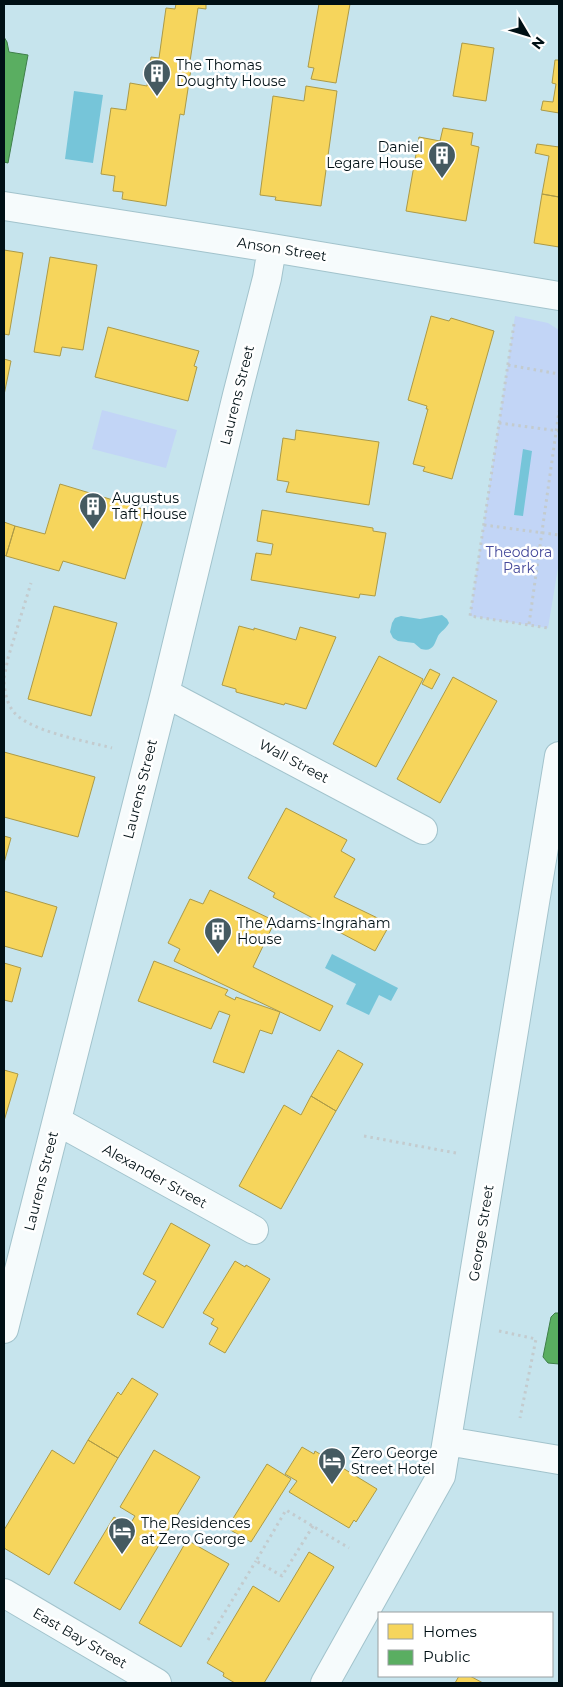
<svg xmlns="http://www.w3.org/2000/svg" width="563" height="1687" viewBox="0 0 563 1687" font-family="Montserrat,sans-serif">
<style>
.green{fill:#c2d5f6}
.water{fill:#76c5d9}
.homes{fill:#f6d55c;stroke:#ac9a47}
.public{fill:#5aae61;stroke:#3f7f4a}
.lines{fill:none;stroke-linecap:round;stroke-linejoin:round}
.street-casing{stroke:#a2c3cc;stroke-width:30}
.secondary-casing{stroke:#a2c3cc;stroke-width:30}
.path{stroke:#c3cbce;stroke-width:3;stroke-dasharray:2.5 4;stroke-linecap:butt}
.street{stroke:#f6fbfc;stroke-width:28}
.secondary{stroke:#f6fbfc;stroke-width:28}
.labels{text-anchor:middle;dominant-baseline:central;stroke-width:5;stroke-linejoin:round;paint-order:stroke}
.poi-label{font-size:14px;fill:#001015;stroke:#fff;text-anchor:start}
.street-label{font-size:14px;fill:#001015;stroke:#fff}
.park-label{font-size:14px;fill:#454a9b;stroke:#fff}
</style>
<rect width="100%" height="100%" fill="#c6e4ed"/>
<path class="green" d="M 515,316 L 548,323 L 559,330 L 559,562 L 548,628 L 470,616 Z
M 102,410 L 177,430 L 166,468 L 92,449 Z"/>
<path class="water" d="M 74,91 L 103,95 L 93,163 L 65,159 Z
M 523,449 L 532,451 L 523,516 L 514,515 Z
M 442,615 L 447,619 L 449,623 C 446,629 441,631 438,636 C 434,645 433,652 421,649 L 414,643 L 398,641 L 393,638 L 390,632 L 392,623 L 395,618 L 401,616 L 420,619 Z
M 332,954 L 398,988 L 391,1001 L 379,995 L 369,1015 L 346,1004 L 356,984 L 325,968 Z"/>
<path class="homes" d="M 176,4 L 206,4 L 206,9 L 198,8 L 189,68 L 191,69 L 184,115 L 180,114 L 166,206 L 122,199 L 123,192 L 113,191 L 115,176 L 101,174 L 111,108 L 126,110 L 130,83 L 147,86 L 151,57 L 159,58 L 166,8 L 175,9 Z
M 319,4 L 350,4 L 336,83 L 311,79 L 314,68 L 308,67 Z
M 462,43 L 494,48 L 486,101 L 453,96 Z
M 555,60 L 559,60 L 559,113 L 541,110 L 543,101 L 553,102 L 556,84 L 552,83 Z
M 306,86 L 337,91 L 321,206 L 275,200 L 276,197 L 260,195 L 273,96 L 304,101 Z
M 443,128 L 473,133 L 471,145 L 479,147 L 466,221 L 406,211 L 419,137 L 440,141 Z
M 537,144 L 559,147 L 559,197 L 542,194 L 549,156 L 535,153 Z
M 542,194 L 559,197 L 559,247 L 534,243 Z
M 4,250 L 23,253 L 9,335 L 4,334 Z
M 50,257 L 97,265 L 83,350 L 62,347 L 60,356 L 34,352 Z
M 431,316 L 449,321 L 451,318 L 494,331 L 452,479 L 423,471 L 425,467 L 413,464 L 428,409 L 426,409 L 427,406 L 408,400 Z
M 108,327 L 199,351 L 194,366 L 197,367 L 188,401 L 95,377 Z
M 4,359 L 11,361 L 4,395 Z
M 296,430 L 379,442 L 369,505 L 286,492 L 289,482 L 277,480 L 283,438 L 295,440 Z
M 60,484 L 146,510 L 125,579 L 63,561 L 59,571 L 6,556 L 15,526 L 45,534 Z
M 262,510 L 373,528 L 373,531 L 386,533 L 375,596 L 360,594 L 359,598 L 251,580 L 256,553 L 271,555 L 273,544 L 257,541 Z
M 4,522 L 15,526 L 6,556 L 4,555 Z
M 54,606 L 117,623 L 91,716 L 28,699 Z
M 239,626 L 254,630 L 254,628 L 296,640 L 300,627 L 336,637 L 306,709 L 285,703 L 284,705 L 236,692 L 236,689 L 222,685 Z
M 379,656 L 423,679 L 376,767 L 333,744 Z
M 430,669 L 440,674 L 432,689 L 422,684 Z
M 453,677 L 497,701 L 440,803 L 397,779 Z
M 4,752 L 95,777 L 78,837 L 4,817 Z
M 286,808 L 347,840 L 341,851 L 355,859 L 334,897 L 390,924 L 375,951 L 273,897 L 275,893 L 248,878 Z
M 4,836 L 11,838 L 4,863 Z
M 210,890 L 275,921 L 253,967 L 333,1006 L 320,1031 L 174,961 L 180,949 L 168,943 L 190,899 L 203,904 Z
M 4,891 L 57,907 L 42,957 L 4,946 Z
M 154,961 L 228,990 L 225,995 L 235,1000 L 236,997 L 280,1012 L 272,1034 L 260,1030 L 244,1073 L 213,1062 L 230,1015 L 219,1011 L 211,1029 L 138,1001 Z
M 4,963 L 21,968 L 12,1002 L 4,1000 Z
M 338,1050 L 363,1064 L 336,1111 L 311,1096 Z
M 4,1070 L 18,1074 L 4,1121 Z
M 311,1096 L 336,1111 L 281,1209 L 239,1186 L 284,1105 L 301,1115 Z
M 171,1223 L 210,1245 L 163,1328 L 137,1314 L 156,1281 L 143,1274 Z
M 235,1261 L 245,1267 L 246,1265 L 270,1279 L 225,1353 L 209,1344 L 218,1328 L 211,1324 L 214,1319 L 203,1313 Z
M 132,1378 L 158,1394 L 118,1458 L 88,1440 L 118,1392 L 121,1395 Z
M 88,1440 L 118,1458 L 49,1575 L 4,1548 L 4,1530 L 52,1450 L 74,1464 Z
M 302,1447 L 314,1454 L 315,1451 L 377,1489 L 356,1522 L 354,1520 L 349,1528 L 289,1492 L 297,1481 L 285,1474 Z
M 154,1450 L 200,1477 L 120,1610 L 74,1583 L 114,1517 L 129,1526 L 135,1516 L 120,1507 Z
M 267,1464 L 291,1479 L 251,1542 L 227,1528 Z
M 187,1540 L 229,1564 L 181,1647 L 139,1623 Z
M 309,1552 L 334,1567 L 264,1683 L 235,1683 L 223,1676 L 224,1673 L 207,1663 L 253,1586 L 279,1602 Z
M 459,1676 L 470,1676 L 483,1683 L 455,1683 Z"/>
<path class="public" d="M 4,37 L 7,42 L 9,52 L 28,55 L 8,163 L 4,162 Z
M 555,1313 L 559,1313 L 559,1364 L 548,1363 L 543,1357 L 551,1317 Z"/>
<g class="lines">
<g class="street-casing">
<path id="street" d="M 4,206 L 272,248 L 559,296
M 165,693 L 423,830
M 57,1121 L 254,1230
M 4,1329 L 165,693 L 237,395 L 267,278 L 272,248
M 447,1441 L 559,1460
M 325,1683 L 441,1476 L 559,756"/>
</g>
<g class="secondary-casing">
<path id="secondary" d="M 4,1593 L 157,1683"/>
</g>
<path class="path" d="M 514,324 L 470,616 L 548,628
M 508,365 L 559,374
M 499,423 L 559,431
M 484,525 L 559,535
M 529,624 L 559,411
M 4,678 L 8,658 L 31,583
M 4,682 C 5,691 6,700 11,708 C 23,731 87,741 112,748
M 364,1136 L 456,1153
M 499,1331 L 536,1339 L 520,1418
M 313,1526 L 282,1576 L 256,1561 L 286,1510 L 349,1548
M 208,1640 L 256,1561"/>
<use href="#street" class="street"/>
<use href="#secondary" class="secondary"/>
</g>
<defs>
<g id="building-pin" transform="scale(1.4375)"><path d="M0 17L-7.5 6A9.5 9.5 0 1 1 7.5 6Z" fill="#455a61" stroke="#fff"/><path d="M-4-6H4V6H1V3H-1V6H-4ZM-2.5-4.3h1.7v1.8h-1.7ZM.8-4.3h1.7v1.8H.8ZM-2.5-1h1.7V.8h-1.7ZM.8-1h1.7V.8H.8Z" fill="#fff"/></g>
<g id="hotel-pin" transform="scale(1.4375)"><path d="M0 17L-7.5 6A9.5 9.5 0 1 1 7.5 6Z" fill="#455a61" stroke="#fff"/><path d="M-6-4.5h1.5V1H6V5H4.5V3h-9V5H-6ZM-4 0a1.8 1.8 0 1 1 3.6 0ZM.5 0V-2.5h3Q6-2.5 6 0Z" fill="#fff"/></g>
</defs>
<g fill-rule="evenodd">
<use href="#building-pin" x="157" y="73"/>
<use href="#building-pin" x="442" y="155"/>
<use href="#building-pin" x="93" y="506"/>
<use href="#building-pin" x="218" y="931"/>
<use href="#hotel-pin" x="332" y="1461"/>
<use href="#hotel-pin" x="122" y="1531"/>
</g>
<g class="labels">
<g class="poi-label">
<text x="176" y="65">The Thomas<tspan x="176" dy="16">Doughty House</tspan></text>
<text x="423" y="147" text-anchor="end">Daniel<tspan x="423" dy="16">Legare House</tspan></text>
<text x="112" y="498">Augustus<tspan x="112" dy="16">Taft House</tspan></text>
<text x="237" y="923">The Adams-Ingraham<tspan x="237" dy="16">House</tspan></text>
<text x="351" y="1453">Zero George<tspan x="351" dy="16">Street Hotel</tspan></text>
<text x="141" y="1523">The Residences<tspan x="141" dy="16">at Zero George</tspan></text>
</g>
<g class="street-label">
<text transform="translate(282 249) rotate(9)">Anson Street</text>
<text transform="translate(237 395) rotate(-76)">Laurens Street</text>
<text transform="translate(294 761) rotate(28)">Wall Street</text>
<text transform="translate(140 789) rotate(-76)">Laurens Street</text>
<text transform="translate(155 1176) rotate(29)">Alexander Street</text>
<text transform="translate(41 1181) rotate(-76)">Laurens Street</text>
<text transform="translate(481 1233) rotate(-81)">George Street</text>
<text transform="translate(80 1638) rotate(30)">East Bay Street</text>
</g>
<g class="park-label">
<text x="519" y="552">Theodora<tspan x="519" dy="16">Park</tspan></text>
</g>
</g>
<rect width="563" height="1687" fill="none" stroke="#001015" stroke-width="10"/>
<rect x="378" y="1612" width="175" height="65" fill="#ffffff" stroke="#999fa1"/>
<rect x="388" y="1624" width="25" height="15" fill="#f6d55c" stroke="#999fa1"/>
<text x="423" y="1637" font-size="15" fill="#001015">Homes</text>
<rect x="388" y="1650" width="25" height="15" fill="#5aae61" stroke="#999fa1"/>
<text x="423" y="1662" font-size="15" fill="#001015">Public</text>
<g transform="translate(528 35) rotate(128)" stroke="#ffffff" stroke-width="4" paint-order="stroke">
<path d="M0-4L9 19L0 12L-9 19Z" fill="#001015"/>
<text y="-8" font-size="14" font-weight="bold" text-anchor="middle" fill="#001015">N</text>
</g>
</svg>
